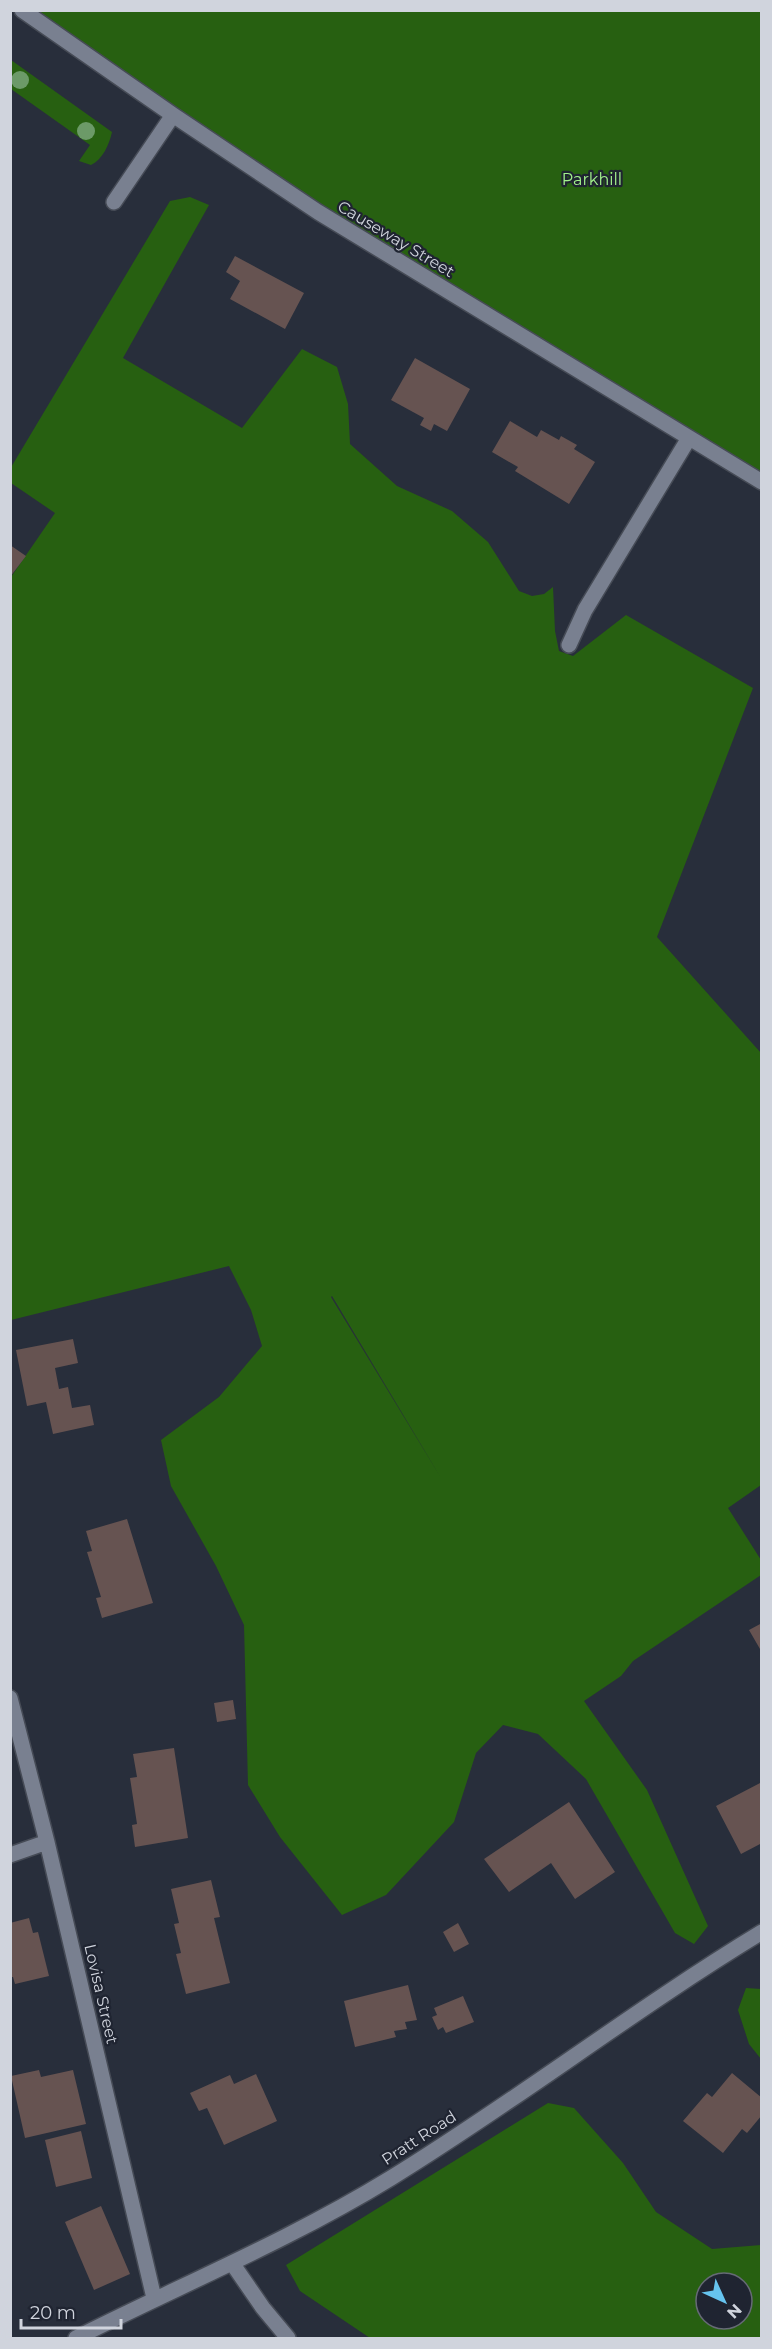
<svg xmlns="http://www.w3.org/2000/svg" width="772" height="2349" viewBox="0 0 772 2349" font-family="Montserrat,sans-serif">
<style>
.green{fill:#276011;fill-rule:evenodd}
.building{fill:#665351}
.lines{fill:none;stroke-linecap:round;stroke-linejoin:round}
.minor-casing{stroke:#464b56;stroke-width:18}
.minor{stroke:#798090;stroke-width:15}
.tree{fill:#6c9a68}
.labels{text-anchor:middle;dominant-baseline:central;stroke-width:4.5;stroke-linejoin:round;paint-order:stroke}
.park-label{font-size:16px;fill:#a3f28c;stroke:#1f2431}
.street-label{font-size:16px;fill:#d0d4dd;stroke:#1f2431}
</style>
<rect width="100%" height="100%" fill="#282e3b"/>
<path class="green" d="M 22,11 L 761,11 L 761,482 L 224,150 Z
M 11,60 L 112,132 C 109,145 103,159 91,165 L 79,161 L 90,145 L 11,89 Z
M 190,197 L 209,205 L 123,358 L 242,428 L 302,349 L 337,367 L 348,404 L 350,444 L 397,486 L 452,511 L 488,542 L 519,591 L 532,596 L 544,594 L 553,587 L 555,631 L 559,651 L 573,656 L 626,615 L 753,688 L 657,937 L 761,1053 L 761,1485 L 728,1508 L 761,1560 L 761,1575 L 633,1661 L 621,1676 L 584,1701 L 647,1790 L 708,1926 L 694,1944 L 675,1933 L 586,1779 L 538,1734 L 503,1725 L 476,1753 L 454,1822 L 386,1895 L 342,1915 L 280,1837 L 248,1785 L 244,1625 L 216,1566 L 171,1486 L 161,1440 L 219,1397 L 262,1346 L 251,1310 L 229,1266 L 11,1320 L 11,577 L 55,513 L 11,483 L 10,469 L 170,201 ZM 332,1296 L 441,1478 L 331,1297 Z
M 746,1988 L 761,1989 L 761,2059 L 749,2044 L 738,2010 Z
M 548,2103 L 574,2108 L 623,2163 L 656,2212 L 712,2249 L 761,2245 L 761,2338 L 370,2338 L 300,2291 L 286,2265 ZM 706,2283 L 742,2283 L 742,2319 L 706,2319 Z"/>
<path class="building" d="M 235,256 L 304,293 L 285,329 L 230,299 L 240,281 L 226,272 Z
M 415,358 L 470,389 L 447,431 L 434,424 L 431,431 L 420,425 L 424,418 L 391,400 Z
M 510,421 L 537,437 L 541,430 L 559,440 L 561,436 L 577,445 L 574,449 L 595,462 L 569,504 L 515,471 L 518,467 L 492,452 Z
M 10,545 L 26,556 L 10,577 Z
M 73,1339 L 78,1363 L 55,1368 L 59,1389 L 68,1387 L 72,1408 L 90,1405 L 94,1425 L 53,1434 L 46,1402 L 27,1406 L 16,1350 Z
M 127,1519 L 153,1603 L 102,1618 L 96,1598 L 101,1597 L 87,1552 L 92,1551 L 86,1531 Z
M 762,1623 L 762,1648 L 760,1649 L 749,1630 Z
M 233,1700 L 236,1719 L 217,1722 L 214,1703 Z
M 174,1748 L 188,1838 L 135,1847 L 132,1825 L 137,1824 L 130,1778 L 137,1777 L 133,1754 Z
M 762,1782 L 762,1843 L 741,1854 L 716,1806 Z
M 569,1802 L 615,1872 L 575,1899 L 551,1863 L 509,1892 L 484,1859 Z
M 211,1880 L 220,1917 L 214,1918 L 230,1983 L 186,1994 L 176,1954 L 181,1953 L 174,1924 L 179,1923 L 171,1889 Z
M 29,1918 L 33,1933 L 38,1932 L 49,1976 L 15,1984 L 13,1977 L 10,1977 L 10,1923 Z
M 458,1923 L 469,1944 L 454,1952 L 443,1932 Z
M 408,1985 L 417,2020 L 405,2022 L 407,2029 L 394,2031 L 396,2037 L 355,2047 L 344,2001 Z
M 463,1996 L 474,2022 L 446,2033 L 443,2027 L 438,2030 L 432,2017 L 437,2015 L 434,2008 Z
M 39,2070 L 41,2077 L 73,2070 L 86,2124 L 25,2138 L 11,2076 Z
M 732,2073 L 762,2098 L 762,2115 L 747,2133 L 742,2129 L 723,2153 L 683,2121 L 707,2093 L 712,2097 Z
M 256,2074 L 277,2121 L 224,2145 L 207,2108 L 199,2111 L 190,2093 L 230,2075 L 234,2084 Z
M 81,2131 L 92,2178 L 56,2187 L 45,2140 Z
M 101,2206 L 130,2274 L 94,2290 L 65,2222 Z"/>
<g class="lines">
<g class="minor-casing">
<path id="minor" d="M 22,10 L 173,115 L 318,212 L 762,482
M 114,202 L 173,115
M 569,645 L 585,610 L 689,438
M 10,1698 L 47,1842 L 154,2298
M 10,1855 L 47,1842
M 232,2263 L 263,2308 L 288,2338
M 76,2338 C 181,2285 290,2240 391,2178 C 518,2100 635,2009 762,1932"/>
</g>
<use href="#minor" class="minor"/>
</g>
<g class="tree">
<circle cx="20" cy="80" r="9"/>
<circle cx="86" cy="131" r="9"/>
</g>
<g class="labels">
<g class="park-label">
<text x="592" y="179">Parkhill</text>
</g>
<g class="street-label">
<text transform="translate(396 239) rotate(31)">Causeway Street</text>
<text transform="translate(101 1994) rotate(77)">Lovisa Street</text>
<text transform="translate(419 2138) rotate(-33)">Pratt Road</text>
</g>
</g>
<rect width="772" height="2349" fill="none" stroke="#d0d4dd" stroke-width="24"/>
<g transform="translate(724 2301) rotate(135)"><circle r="28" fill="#1f2431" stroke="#666a76" stroke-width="1.5"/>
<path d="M0-4.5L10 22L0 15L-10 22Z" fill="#66c4ef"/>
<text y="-9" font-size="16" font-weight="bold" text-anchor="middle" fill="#d0d4dd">N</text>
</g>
<path d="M21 2319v9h100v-9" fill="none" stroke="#d0d4dd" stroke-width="3"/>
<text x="30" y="2319" font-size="18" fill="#d0d4dd" stroke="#1f2431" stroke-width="4.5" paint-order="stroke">20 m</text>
</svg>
